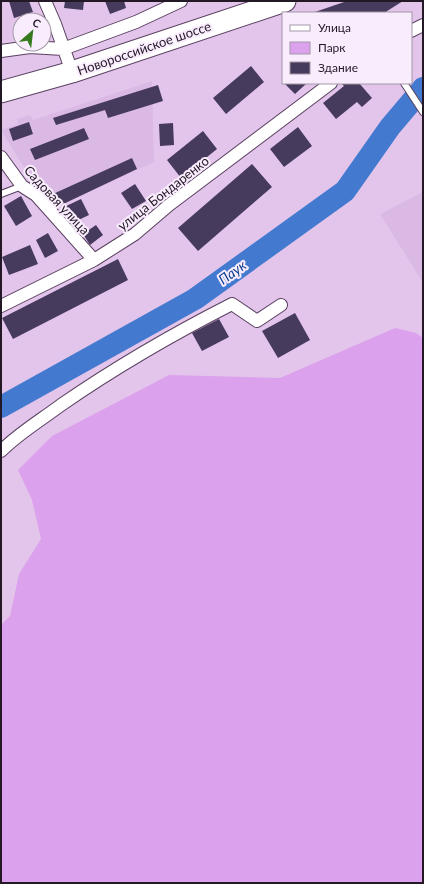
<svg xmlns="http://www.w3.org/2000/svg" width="424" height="884" viewBox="0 0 424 884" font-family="Lato,sans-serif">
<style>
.built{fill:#dbb9e5}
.green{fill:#dca1ec}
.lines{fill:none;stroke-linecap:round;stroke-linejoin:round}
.river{stroke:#437ad0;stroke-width:22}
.building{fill:#463a5d}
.lane-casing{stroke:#594060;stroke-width:8}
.street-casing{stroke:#594060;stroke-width:14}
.highway-casing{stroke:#594060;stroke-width:23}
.lane{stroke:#fff;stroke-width:6}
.street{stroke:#fff;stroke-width:12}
.highway{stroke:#fff;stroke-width:21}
.labels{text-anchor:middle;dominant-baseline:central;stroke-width:4;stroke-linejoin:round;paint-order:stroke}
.street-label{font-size:13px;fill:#231826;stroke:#f9edfd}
.water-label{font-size:14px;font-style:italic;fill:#0a408e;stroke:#f9edfd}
</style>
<rect width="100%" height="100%" fill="#e3c5eb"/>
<path class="built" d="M 152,81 L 154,162 L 50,210 L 1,130 L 18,124 L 17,119 L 30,115 L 33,120 Z
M 423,192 L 423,283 L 380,214 Z"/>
<path class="green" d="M 395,328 L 416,333 L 423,338 L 423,883 L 1,883 L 1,625 L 10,616 L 19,574 L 41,539 L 32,500 L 18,470 L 52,436 L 169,375 L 280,378 Z"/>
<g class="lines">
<path class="river" d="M 1,407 L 195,299 L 345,191 L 390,127 L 423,88"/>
</g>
<path class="building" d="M 9,1 L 29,1 L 33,12 L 14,18 Z
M 65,1 L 84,1 L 83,10 L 64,8 Z
M 105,1 L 124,1 L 126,8 L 110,14 Z
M 347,1 L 403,1 L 384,13 L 312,13 Z
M 251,66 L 264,82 L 226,114 L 213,98 Z
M 284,83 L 307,83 L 295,94 Z
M 341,83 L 359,83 L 372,98 L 362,107 L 357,102 L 336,119 L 323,103 L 344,86 Z
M 158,85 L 163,101 L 108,118 L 105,110 L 56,125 L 53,118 Z
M 29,122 L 33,134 L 13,141 L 9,129 Z
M 173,123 L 174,145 L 160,146 L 159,124 Z
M 298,127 L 312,146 L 284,167 L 270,149 Z
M 84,128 L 89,139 L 35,160 L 30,149 Z
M 203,131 L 217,149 L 181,178 L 167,160 Z
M 132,158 L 137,169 L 59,206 L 53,194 Z
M 252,164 L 272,187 L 198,251 L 178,228 Z
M 135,184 L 146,201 L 132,209 L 121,193 Z
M 21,196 L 32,216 L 16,226 L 4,206 Z
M 81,199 L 89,215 L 70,224 L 62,208 Z
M 96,225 L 103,235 L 90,245 L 83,234 Z
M 48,233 L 58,251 L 45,258 L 36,240 Z
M 30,245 L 38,264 L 9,275 L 2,257 Z
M 118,259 L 128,280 L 13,339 L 2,318 Z
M 295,313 L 310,340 L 278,358 L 262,331 Z
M 219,319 L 229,337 L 202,351 L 192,333 Z"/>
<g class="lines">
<g class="lane-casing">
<path id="lane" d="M 404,83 L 423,112
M 1,194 L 22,186"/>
</g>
<g class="street-casing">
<path id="street" d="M 45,1 L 55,24 L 72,72
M 411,31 L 423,25
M 1,51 L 30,47 L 63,49 L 136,22 L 181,1
M 1,157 L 22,186 L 36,195 L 94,260
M 1,306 L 94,260 L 135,234 L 169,205 L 331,83
M 1,451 C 19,433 41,420 61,405 C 116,367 173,334 232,304 L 257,321 L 281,305"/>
</g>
<g class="highway-casing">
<path id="highway" d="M 1,92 L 72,72 L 285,1"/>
</g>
<use href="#lane" class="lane"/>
<use href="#street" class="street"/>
<use href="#highway" class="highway"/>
</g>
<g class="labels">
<g class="street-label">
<text transform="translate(144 48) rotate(-19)">Новороссийское шоссе</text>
<text transform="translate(163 193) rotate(-38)">улица Бондаренко</text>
<text transform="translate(57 200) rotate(47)">Садовая улица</text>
</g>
<g class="water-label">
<text transform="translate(232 272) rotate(-36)">Паук</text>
</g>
</g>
<rect width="424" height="884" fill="none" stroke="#231826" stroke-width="4"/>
<rect x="282" y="12" width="130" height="72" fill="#f9edfd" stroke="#a398a7"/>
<rect x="290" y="25" width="20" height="6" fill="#ffffff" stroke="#a398a7"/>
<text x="318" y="32" font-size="12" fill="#231826">Улица</text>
<rect x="290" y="42" width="20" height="12" fill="#dca1ec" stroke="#a398a7"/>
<text x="318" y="52" font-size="12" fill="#231826">Парк</text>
<rect x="290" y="62" width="20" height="12" fill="#463a5d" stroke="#a398a7"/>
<text x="318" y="72" font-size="12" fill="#231826">Здание</text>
<g transform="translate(32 32) rotate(28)"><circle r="19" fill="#f9edfd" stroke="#a398a7"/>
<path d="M0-3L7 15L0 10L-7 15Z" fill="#357a1d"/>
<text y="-6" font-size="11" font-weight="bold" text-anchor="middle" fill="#231826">С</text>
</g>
</svg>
